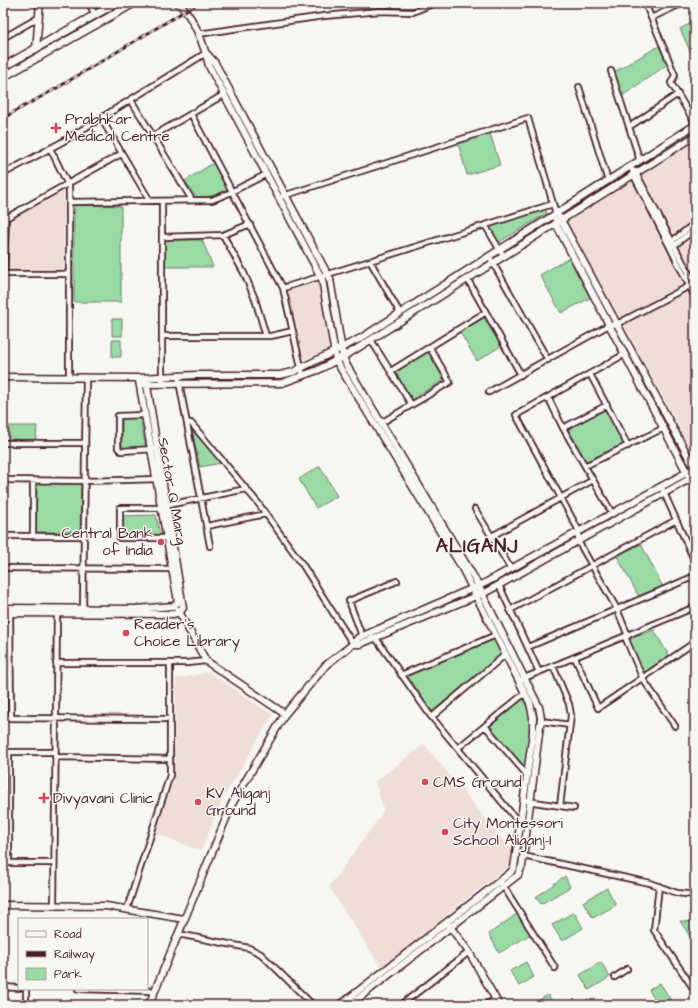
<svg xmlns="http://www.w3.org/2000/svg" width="698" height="1008" viewBox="0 0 698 1008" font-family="'Architects Daughter',sans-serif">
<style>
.built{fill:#efddd8}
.green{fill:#9adba5;stroke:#727d68}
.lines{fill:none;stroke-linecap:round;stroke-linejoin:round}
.street-casing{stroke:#4a1f2b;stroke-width:8}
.secondary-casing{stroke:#4a1f2b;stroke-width:9}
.primary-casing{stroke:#4a1f2b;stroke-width:10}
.street{stroke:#f6f6f2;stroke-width:4.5}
.secondary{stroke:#f6f6f2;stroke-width:6}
.primary{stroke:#f6f6f2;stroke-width:7}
.rail-casing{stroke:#4a1f2b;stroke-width:3}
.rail{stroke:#f6f6f2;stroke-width:1.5;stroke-dasharray:4.5;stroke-linecap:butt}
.poi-dot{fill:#d1495b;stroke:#f6f6f2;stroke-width:1.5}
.labels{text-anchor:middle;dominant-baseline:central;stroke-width:3;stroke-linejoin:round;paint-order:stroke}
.poi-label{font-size:15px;fill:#4a1f2b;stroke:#f6f6f2;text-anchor:start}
.street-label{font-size:15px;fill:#4a1f2b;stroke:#f6f6f2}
.district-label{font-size:19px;font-weight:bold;letter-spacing:1px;fill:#4a1f2b;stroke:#f6f6f2}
</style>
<rect width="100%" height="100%" fill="#f6f6f2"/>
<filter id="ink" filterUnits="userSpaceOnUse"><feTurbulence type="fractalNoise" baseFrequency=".025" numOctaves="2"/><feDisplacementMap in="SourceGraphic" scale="8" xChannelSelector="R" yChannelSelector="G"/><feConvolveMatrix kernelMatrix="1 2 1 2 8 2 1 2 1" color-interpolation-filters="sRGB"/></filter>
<g filter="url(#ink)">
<path class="built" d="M 695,140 L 695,456 L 567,222 Z
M 64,189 L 64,270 L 8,272 L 8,219 Z
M 319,282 L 332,347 L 303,360 L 287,290 Z
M 209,672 L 273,715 L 223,798 L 201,851 L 155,833 L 174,778 L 176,679 Z
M 424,744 L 513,852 L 509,866 L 441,919 L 441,922 L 387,964 L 380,966 L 329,887 L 384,811 L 375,782 Z"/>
<path class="green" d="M 695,21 L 695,62 L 680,29 Z
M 659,46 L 668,64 L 622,96 L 614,72 Z
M 490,133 L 500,165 L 467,175 L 458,143 Z
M 213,163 L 228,190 L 212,196 L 196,197 L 185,181 Z
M 74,205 L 121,206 L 121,302 L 74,302 Z
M 545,209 L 547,213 L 498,243 L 488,227 Z
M 165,240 L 202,240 L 213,267 L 165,267 Z
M 569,258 L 590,298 L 561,313 L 540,275 Z
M 484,318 L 501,346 L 477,361 L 460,332 Z
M 112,319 L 122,319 L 122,336 L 112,336 Z
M 112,340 L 121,340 L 121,357 L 112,357 Z
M 428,352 L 444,380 L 412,399 L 395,372 Z
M 605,409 L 624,444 L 586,461 L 568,429 Z
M 122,418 L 140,419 L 146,448 L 122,449 Z
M 9,426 L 37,426 L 36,440 L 9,439 Z
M 192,430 L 221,463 L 200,467 Z
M 320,466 L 337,496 L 316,508 L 299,479 Z
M 37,483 L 81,483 L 80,532 L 36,532 Z
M 156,515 L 160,535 L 124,537 L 123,516 Z
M 641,544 L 663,587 L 639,597 L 617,556 Z
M 654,630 L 669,656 L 643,674 L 628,640 Z
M 494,639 L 502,654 L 432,711 L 407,676 Z
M 523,699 L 531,716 L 525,769 L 490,726 Z
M 565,876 L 570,887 L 541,904 L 536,897 Z
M 607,888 L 616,905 L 593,918 L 583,902 Z
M 574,912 L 583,928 L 562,941 L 552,925 Z
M 518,913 L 531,934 L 499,953 L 489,934 Z
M 680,921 L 695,922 L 695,944 Z
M 526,962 L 534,977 L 519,986 L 510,971 Z
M 601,962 L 610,977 L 589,990 L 580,975 Z
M 660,983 L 674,1005 L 658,1005 L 649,990 Z
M 548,995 L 554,1005 L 531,1005 Z"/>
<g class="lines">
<g class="street-casing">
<path id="street" d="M 89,3 L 95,15
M 645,3 L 675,75 L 671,83 L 695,123
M 651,18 L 683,3
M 198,34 L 324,16 L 380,11 L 413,12 L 434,3
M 3,38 L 38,18
M 611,71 L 640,161
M 579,87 L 608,181
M 131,100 L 192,200
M 191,114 L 283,288 L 303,376
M 101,118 L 150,201
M 629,127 L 678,94
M 153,136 L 225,94
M 50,148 L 69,187 L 69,378
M 631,167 L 634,176 L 695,297
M 635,171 L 695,285
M 3,174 L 62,142 L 206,53
M 283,196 L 528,118 L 556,214
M 69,202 L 212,200 L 227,194 L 267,174
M 485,225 L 504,257
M 223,235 L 244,273 L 255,299 L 266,336
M 162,237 L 223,235 L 250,224
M 671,242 L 695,223
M 673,246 L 675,245 L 695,229
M 489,256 L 548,360
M 370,261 L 400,313
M 3,274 L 69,274
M 4,274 L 6,218 L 121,154
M 468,280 L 521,375
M 283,288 L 553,204
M 162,336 L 271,336 L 293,331
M 371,340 L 411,404
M 625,354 L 516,415 L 579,531 L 578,541 L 617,609 L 628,636
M 391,371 L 486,312
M 590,374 L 628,446
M 178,376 L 210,546
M 162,383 L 162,201
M 489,392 L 609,325 L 617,324 L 695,283
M 548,397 L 563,428 L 612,513
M 145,415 L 118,416 L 118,448 L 121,451 L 154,449
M 187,423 L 191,423 L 258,503 L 302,564 L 353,644
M 381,423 L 450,382 L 430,348
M 563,428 L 607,405
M 3,443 L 85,443
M 585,466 L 664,428
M 3,480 L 85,481 L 159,479
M 661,486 L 695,562
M 163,506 L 246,489
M 164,508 L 120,508 L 120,538 L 167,538
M 475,509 L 511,569
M 207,526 L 266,514
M 3,536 L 84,536
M 33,536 L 33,480
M 492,536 L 593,480
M 3,568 L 175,569
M 499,585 L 539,672
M 510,610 L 676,520
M 83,611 L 86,378
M 10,612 L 11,718
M 362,636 L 349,601 L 397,581
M 375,637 L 430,715 L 521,825 L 527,826
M 625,637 L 643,679 L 675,726
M 528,647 L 695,576
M 575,658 L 598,708 L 695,642
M 56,663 L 187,663 L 206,661
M 553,666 L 569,704 L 571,715 L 560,806
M 3,675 L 10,675
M 401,675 L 496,635
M 522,679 L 695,607
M 432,717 L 506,654
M 3,718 L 170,719
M 541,721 L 570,725
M 485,726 L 527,775
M 458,748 L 525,693
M 3,752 L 55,752
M 55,757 L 170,759
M 527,801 L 574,808
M 523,856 L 650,883 L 677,893 L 695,895
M 3,863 L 54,863
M 9,863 L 9,752
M 502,884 L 555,968
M 659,886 L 654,930 L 695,991
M 54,905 L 57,612
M 127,909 L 170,775 L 170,663
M 178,934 L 249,948 L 261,954 L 313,1005
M 615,977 L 627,969
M 3,987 L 19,988
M 78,989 L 154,991
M 26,1005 L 26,989
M 401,1005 L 469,952
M 485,1005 L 496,999"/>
</g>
<g class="secondary-casing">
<path id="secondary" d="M 178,3 C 194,17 204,45 209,66 L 322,279 L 336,360 L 341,369 L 461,566 L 530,703 L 533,717 L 533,732 L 514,868 L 510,873 L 340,1005
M 36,49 L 40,3
M 207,54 L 215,63 L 330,279 L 343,357 L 347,366 L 475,579 L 539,707 L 541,718 L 522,866 L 518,875 L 350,1005
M 560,218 L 695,469
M 556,220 L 556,224 L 695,488
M 3,377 L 139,378 L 196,375 L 280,375 L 293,372 L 361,338 L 695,125
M 139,381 L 178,602 L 174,606
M 140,384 L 282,383 L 318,370 L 353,351 L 695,136
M 3,608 L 135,609 L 174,606
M 178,610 L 206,661 L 285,714
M 3,613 L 174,614 L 180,612 L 183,608 L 146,379
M 353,644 L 360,644 L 488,591 L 695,476
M 3,905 L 106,906 L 184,919
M 448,924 L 469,952 L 499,1005
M 149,1005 L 232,804 L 285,714 L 326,665 L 353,644 L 358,638 L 485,583 L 695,468"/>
</g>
<g class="primary-casing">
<path id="primary" d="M 3,67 L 116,3
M 3,77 L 134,3"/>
</g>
<use href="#street" class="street"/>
<use href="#secondary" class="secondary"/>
<use href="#primary" class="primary"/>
<g class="rail-casing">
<path id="rail" d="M 3,118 L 57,88 L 198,3"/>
</g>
<use href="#rail" class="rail"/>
</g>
</g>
<g class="poi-dot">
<path d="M54 122h4v4h4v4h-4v4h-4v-4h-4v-4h4z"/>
<circle cx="161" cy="542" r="4"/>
<circle cx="126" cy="633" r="4"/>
<circle cx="425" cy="782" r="4"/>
<path d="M42 792h4v4h4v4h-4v4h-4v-4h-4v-4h4z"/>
<circle cx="198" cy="802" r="4"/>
<circle cx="445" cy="832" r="4"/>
</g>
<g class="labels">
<g class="poi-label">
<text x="65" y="119">Prabhkar<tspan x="65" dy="17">Medical Centre</tspan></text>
<text x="153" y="533" text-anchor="end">Central Bank<tspan x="153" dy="17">of India</tspan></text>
<text x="134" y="624">Reader's<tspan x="134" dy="17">Choice Library</tspan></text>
<text x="433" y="782">CMS Ground</text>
<text x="206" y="793">KV Aliganj<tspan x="206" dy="17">Ground</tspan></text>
<text x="53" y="798">Divyavani Clinic</text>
<text x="453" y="823">City Montessori<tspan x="453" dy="17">School Aliganj-I</tspan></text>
</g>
<g class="street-label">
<text transform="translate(172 491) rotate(80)">Sector Q Marg</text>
</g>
<g class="district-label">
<text x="477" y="546">ALIGANJ</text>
</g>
</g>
<rect width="698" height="1008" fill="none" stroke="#f6f6f2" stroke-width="16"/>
<rect x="8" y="8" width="682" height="992" fill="none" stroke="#4a1f2b" stroke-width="1.5" filter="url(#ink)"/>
<rect x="18" y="918" width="130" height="72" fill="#f6f6f2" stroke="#b1a0a2"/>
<rect x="26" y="931" width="20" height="6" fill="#f6f6f2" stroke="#b1a0a2"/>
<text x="54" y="938" font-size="12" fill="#4a1f2b">Road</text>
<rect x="26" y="951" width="20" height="6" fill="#4a1f2b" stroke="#b1a0a2"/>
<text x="54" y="958" font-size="12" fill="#4a1f2b">Railway</text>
<rect x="26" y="968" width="20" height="12" fill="#9adba5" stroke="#b1a0a2"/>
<text x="54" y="978" font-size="12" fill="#4a1f2b">Park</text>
</svg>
